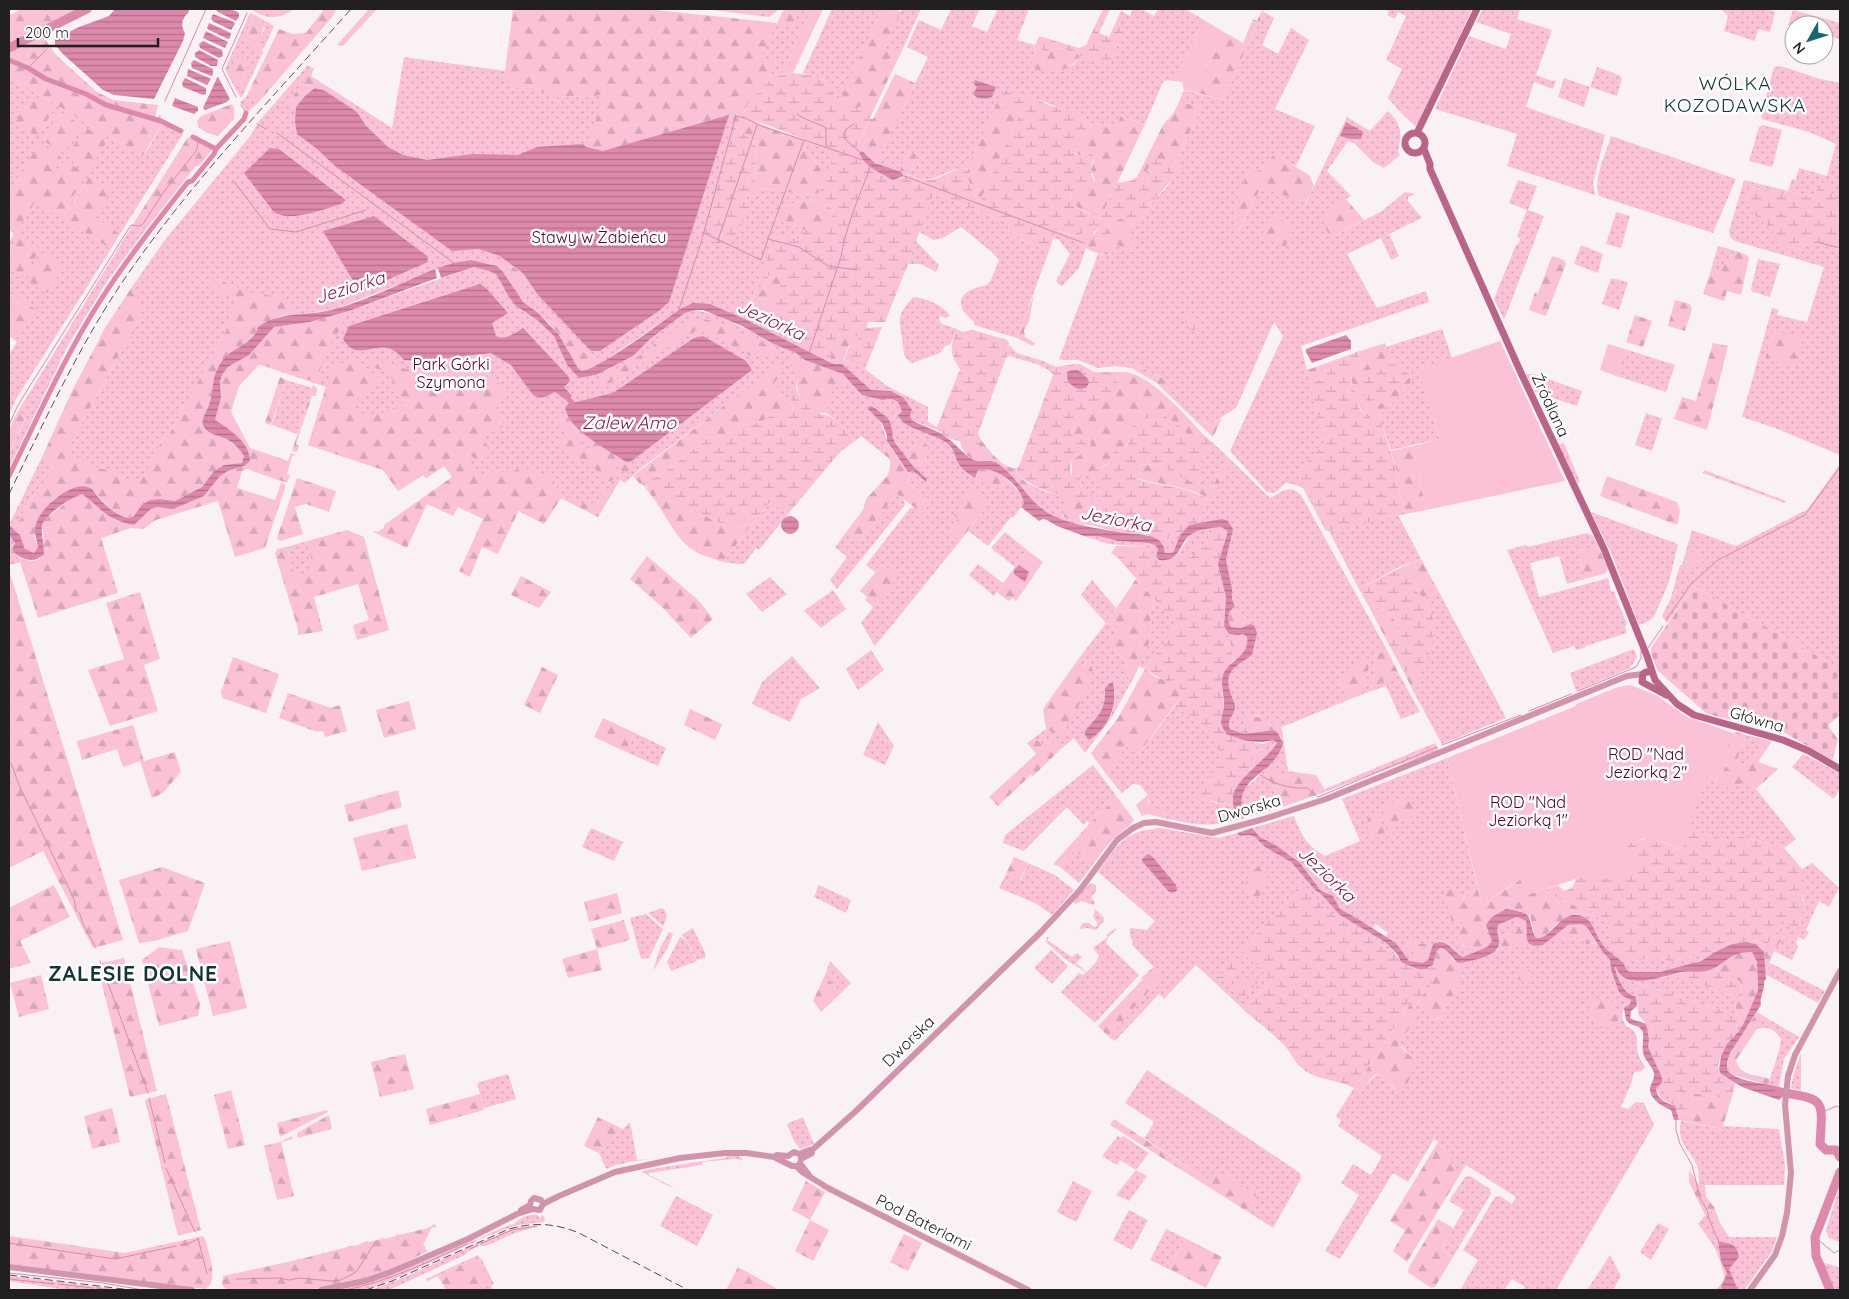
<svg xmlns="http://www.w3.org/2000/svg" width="1849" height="1299" viewBox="0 0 1849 1299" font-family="Quicksand,sans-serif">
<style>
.grass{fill:url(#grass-dots);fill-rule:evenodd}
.forest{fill:url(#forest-firs)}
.wetland{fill:url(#wetland-marsh)}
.cemetery{fill:url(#cemetery-stones)}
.garden{fill:#fac1d7}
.water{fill:url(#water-rules)}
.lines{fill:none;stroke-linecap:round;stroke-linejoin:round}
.stream{stroke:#dd89ac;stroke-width:1}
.canal{stroke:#dd89ac;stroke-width:5}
.river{stroke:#dd89ac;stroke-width:9}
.tertiary{stroke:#d094ac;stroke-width:6}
.secondary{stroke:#b96489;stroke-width:7}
.rail{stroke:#565153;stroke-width:1;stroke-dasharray:8 4;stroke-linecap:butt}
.labels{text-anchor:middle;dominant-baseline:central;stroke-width:5;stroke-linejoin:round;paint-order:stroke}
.park-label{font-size:16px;fill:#50032e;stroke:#fff}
.street-label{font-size:16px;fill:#221f20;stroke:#fff}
.water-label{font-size:18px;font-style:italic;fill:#7c194d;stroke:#fff}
.quarter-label{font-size:19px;letter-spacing:1px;fill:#123538;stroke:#fff}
.district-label{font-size:21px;font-weight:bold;letter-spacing:1px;fill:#123538;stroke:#fff}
</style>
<defs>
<pattern id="grass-dots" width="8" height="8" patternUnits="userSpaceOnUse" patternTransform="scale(1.25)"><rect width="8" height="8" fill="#fac1d7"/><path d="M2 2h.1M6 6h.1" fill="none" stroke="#d6a5b8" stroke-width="1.8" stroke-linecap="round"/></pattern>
<pattern id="forest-firs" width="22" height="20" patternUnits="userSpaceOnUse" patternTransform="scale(1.25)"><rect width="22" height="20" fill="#fac1d7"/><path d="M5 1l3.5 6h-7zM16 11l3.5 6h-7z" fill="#d6a5b8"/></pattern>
<pattern id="wetland-marsh" width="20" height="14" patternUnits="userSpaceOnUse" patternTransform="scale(1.25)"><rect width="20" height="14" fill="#fac1d7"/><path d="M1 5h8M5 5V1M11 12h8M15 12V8" fill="none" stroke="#d6a5b8"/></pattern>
<pattern id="cemetery-stones" width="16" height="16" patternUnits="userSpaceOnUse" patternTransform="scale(1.25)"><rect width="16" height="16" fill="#fac1d7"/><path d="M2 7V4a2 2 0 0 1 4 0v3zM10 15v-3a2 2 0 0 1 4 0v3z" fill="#d6a5b8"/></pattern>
<pattern id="water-rules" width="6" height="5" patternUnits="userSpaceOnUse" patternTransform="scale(1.25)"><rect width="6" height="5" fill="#dd89ac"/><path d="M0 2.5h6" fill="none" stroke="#b36f8c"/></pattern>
</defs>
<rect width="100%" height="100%" fill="#faf1f5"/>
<path class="grass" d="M 800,9 L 812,9 L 782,74 L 766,85 L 776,62 L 758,62 L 777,23 L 792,27 Z
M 832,9 L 882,9 L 839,103 L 834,93 L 829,93 L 825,80 L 803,73 Z
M 902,9 L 921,9 L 900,55 L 884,48 Z
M 951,9 L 980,9 L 972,26 L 987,32 L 998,9 L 1029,9 L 1017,40 L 1035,45 L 1034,48 L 1037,49 L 1031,60 L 1051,72 L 1074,65 L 1080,56 L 1108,64 L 1123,31 L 1115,24 L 1121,11 L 1130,16 L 1133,9 L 1141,9 L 1154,16 L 1158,9 L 1185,9 L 1204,20 L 1174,81 L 1167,80 L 1163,82 L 1145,124 L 1121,116 L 1116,126 L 1093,124 L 1082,116 L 1031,97 L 1019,96 L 1004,89 L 967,168 C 962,169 956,169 951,171 C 930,178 933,184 909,175 L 917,155 L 908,151 L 899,172 L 876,163 L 928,57 L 907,47 L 919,20 L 941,30 Z
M 1382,9 L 1472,9 L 1424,111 L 1411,111 L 1402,108 L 1400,112 L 1388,98 L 1402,69 L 1386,60 L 1406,16 L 1398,12 L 1395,19 L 1387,15 L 1389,11 Z
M 1483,9 L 1520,9 L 1517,19 L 1552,30 L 1536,75 L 1552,81 L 1556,80 L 1553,89 L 1534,82 L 1526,107 L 1605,135 L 1593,183 L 1595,195 L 1507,166 L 1517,134 L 1435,109 L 1469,36 L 1506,49 L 1511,34 L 1476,22 Z
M 1721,9 L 1766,9 L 1775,12 L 1770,32 L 1758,29 L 1755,41 L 1724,31 L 1728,16 Z
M 1793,10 L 1840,23 L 1840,39 L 1824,35 L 1824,25 L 1794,25 L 1794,27 L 1788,25 Z
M 1264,12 L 1274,18 L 1262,45 L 1278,54 L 1291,28 L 1309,40 L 1275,109 L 1315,126 L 1296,166 L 1286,161 L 1278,153 L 1275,153 L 1261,170 L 1252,171 L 1245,177 L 1235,210 L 1234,220 L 1239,231 L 1260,189 L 1267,189 L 1306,203 L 1347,117 L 1370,131 L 1388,111 C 1402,125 1402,132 1398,152 L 1400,155 L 1384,168 L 1373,162 L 1354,143 L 1348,141 L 1327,171 L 1351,196 L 1346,199 L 1332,237 L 1382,211 L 1405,192 L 1416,194 L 1408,197 L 1408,201 L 1422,218 L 1389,234 L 1399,256 L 1391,260 L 1381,238 L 1347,254 L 1377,308 L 1426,291 L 1429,302 L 1301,346 L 1325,443 L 1297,472 L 1328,531 L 1398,515 L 1421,559 L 1399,567 L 1359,589 L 1329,531 L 1326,531 L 1303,488 L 1293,484 L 1286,483 L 1274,493 L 1267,492 L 1230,451 L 1283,336 L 1274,322 L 1236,408 L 1209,425 L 1203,421 L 1198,423 L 1168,394 L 1171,386 C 1166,377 1159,377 1151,373 C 1145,369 1140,366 1133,363 L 1131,368 L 1116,366 L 1098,368 L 1078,360 L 1063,360 L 1059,359 L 1098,254 L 1109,255 L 1112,253 L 1115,244 L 1133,252 L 1128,234 L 1131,225 L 1142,218 L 1154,200 L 1168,186 L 1179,166 L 1175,163 L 1202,107 L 1179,102 L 1184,90 L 1222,100 Z
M 250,13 L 255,15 L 247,32 L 260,54 L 264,50 L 242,97 L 240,97 L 225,69 Z
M 260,18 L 274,26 L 265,46 L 259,41 L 265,28 Z
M 404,57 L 505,71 L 506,81 L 514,87 L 534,88 L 553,96 L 588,97 L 606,93 L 735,112 L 718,245 L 722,238 L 737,235 L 744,221 L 747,197 L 760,188 L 806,195 L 820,193 L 815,202 L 804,201 L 775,208 L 770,220 L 784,222 L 804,230 L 800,239 L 775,236 L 745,319 C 721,309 706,297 680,309 L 600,364 L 597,358 L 576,346 L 553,321 L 548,322 L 523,302 L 527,296 L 492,259 L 490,264 L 471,260 L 453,263 L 335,309 L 295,315 L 294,310 L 244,291 L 212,276 L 207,284 L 211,287 L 237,300 L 226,330 L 168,437 L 163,438 L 144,476 L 134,483 L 109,470 L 91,467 L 75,457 L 68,449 L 140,316 L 134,284 L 165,240 L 251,135 L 259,121 L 308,65 L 312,68 L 306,77 L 349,104 L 350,101 L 392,128 ZM 270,149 L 279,149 L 346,200 L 244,174 Z
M 1781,66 L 1820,79 L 1840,83 L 1840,199 L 1836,199 L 1827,185 L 1820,182 L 1814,195 L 1809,196 L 1789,191 L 1783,193 L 1751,187 L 1757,217 C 1771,227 1782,240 1796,251 C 1815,239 1820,244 1840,250 L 1840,455 L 1775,428 L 1742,417 L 1772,308 L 1779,310 L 1777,315 L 1807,322 L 1824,267 L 1735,241 L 1730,237 L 1729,231 L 1744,180 L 1788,191 L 1792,179 L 1796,180 L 1799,168 L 1827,176 L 1836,144 L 1809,132 L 1762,119 L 1761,115 L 1774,67 Z
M 1597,67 L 1619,75 L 1622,78 L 1617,96 L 1590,87 L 1584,107 L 1558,97 L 1564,78 L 1590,87 Z
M 9,76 L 142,157 L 150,146 L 162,124 L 183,134 L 120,234 L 94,217 L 111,189 L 90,176 L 72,204 L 44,186 L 39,144 L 9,192 Z
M 251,88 L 252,95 L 257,104 L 247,112 L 240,102 L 246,97 Z
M 1763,125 L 1782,130 L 1772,167 L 1749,161 L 1759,127 Z
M 1611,136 L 1736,179 L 1713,233 L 1599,196 C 1593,178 1606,154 1611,136 Z
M 807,142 L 836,154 L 826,177 L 805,147 Z
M 1518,180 L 1537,186 L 1528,210 L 1544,216 L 1504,320 L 1494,299 L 1516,245 L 1519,243 L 1520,239 L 1517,236 L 1527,210 L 1509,203 Z
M 935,189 L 939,190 L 941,196 L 1008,223 L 1009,232 L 1012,236 L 1049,251 L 1017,338 L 974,325 L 974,322 C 971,319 965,314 963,310 C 955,293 974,288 987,285 L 991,280 L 999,260 L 993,253 L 961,227 L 943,238 L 934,240 L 919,232 Z
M 35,201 L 111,249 L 16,399 L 9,415 L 9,355 L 17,342 L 9,336 L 9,332 L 19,338 L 16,296 L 9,307 L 9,269 L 22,277 L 18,235 L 9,250 L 9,242 L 14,233 L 9,230 L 9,225 L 17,230 Z
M 1616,212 L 1630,216 L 1621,248 L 1606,244 Z
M 132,226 L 146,229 L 108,280 L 68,345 L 9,468 L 9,454 L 26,418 L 17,413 Z
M 1055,233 L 1080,241 L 1079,245 L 1086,248 L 1079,268 L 1062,286 L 1059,285 L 1056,281 L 1070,254 L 1058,239 L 1053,238 Z
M 916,241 L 939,265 L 936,272 L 921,264 L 908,264 Z
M 1581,245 L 1603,254 L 1598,273 L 1574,264 Z
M 1718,246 L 1736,251 L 1728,259 L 1720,274 L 1711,270 Z
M 1758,259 L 1780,264 L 1770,297 L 1753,292 L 1751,289 Z
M 474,267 L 489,271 L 496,274 L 509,297 L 521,310 L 537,320 L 554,336 L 567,365 L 579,378 L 596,375 L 633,356 L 650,339 L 685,313 L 695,310 L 716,315 L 796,353 L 789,364 L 798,375 L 796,389 L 790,396 L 780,392 L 774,383 L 781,375 L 777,366 L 640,469 L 625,483 L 620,480 L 598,517 L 561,498 L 544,524 L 453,477 L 444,466 L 426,478 L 423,475 L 398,491 L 383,470 L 308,445 L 326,387 L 249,361 L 354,309 Z
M 1611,278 L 1628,282 L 1619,310 L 1602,304 Z
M 913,297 C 926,298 943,305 950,316 L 945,318 L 940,316 L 939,320 L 942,324 L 957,329 L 950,345 L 945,346 L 940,353 L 912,363 C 903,357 904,354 903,344 C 900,319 894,319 913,297 Z
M 1442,329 L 1452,358 L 1419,369 L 1440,439 L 1391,450 L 1379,416 L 1410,385 L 1411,373 L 1389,356 L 1386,347 Z
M 1009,345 L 1017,353 L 1043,361 L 1056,367 L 1054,375 C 1042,363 1024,361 1009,356 L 1006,358 Z
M 1625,349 L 1675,365 L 1666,392 L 1616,376 Z
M 844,360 L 865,369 L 887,386 L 928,407 L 928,422 L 937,427 L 937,430 L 912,420 L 910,416 L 912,410 L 904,398 L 891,391 L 871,390 L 842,364 Z
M 1526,374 L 1534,374 L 1582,391 L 1577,406 L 1535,392 Z
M 848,378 L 862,395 L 882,400 L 892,399 L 898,402 L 902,411 L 898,415 C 902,429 928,431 940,438 C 951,445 952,448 956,459 C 964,477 984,482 1000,488 L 1007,479 L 1023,496 L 1024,503 L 1013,518 L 1011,517 L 988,546 L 968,531 L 990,501 L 971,492 L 953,516 L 959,519 L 949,531 L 961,540 L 875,646 L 861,623 L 897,576 L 882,564 L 875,572 L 866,565 L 910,508 L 914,507 L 922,513 L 931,501 L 907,482 L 911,476 L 908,472 L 913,471 L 923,480 L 927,479 L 913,466 L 920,466 L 927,460 L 926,454 L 928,446 L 916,444 L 904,455 L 893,438 L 891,424 L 888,418 L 876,408 L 871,412 C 885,421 883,435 891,448 L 887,446 L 882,453 L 861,436 L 855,441 C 845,432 838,419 826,413 L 829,402 L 829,387 L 843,386 Z
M 286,380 L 312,388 L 297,434 L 272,425 Z
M 1646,413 L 1662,419 L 1652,451 L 1635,445 Z
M 1212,442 L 1227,456 L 1212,489 L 1198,484 L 1201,477 L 1201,465 Z
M 1564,443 L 1580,482 L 1577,483 L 1558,445 Z
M 43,455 L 52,464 L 50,475 L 28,502 L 20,520 L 9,525 Z
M 1231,460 L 1270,498 C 1284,491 1289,484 1301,495 L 1387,650 L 1373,656 C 1377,668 1372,678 1371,691 L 1361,695 L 1368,674 L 1368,658 L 1339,679 L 1348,700 L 1282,727 L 1281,724 L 1275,722 L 1268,724 L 1258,715 L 1245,716 L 1244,734 L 1230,729 C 1226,719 1235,714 1234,703 C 1234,699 1231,696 1230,692 C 1224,670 1236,667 1252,655 L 1254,625 L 1250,624 L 1235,607 L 1232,599 L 1232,588 L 1226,560 L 1233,529 L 1228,521 L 1197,524 L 1208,498 L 1211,501 Z
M 1840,464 L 1840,669 L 1694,586 L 1667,623 L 1662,616 L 1671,598 L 1680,565 L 1682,565 L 1692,530 L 1736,546 L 1808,509 Z
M 1704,470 L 1786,501 L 1785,503 L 1708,475 L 1703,473 Z
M 1091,471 L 1096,486 L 1104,499 L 1090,495 L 1088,491 L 1082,488 L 1080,485 L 1081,474 Z
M 1027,483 L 1046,492 L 1068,497 L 1062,516 L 1067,519 L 1089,525 C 1065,525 1043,514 1028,496 L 1034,492 Z
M 897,494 L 904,500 L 905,505 L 837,589 L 830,580 L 847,557 L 835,547 L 847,531 L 860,540 Z
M 770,502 L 788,514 L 759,550 L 756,548 L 745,563 L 738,564 L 723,562 Z
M 1591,512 L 1678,544 L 1669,582 L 1654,617 L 1649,621 L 1639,625 L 1612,555 Z
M 1209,528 L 1207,546 L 1188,558 L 1179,553 L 1191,533 Z
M 1005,532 L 1027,550 L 1015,567 L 991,548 Z
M 1586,533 L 1593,536 L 1598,546 L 1578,551 L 1585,579 L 1567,584 L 1559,556 L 1530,563 L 1539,597 L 1608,578 L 1611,591 L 1614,592 L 1627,624 L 1625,627 L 1627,633 L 1586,646 L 1584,648 L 1576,650 L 1574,646 L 1553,653 L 1507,550 L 1526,545 L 1528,547 Z
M 9,535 L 14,540 L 15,553 L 19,558 L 21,562 L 9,565 Z
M 1180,535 L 1173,553 L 1165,553 L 1163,543 L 1157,539 Z
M 1084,536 L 1098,536 L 1118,541 L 1148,543 L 1155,545 L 1158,549 L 1156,557 L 1146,547 L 1108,544 Z
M 307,541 L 314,571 L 294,576 L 287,547 Z
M 978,564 L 1003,583 L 994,596 L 969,575 Z
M 770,577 L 787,594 L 762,612 L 746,594 Z
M 1092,580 L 1116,608 L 1106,623 L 1119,624 L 1112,646 L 1126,663 L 1129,686 L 1112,717 L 1085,753 L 1074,738 L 1060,750 L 1052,742 L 1042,744 L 1034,738 L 1046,729 L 1061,736 L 1068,731 L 1065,725 L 1090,678 L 1093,670 L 1089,659 L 1082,666 L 1077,661 L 1106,623 L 1081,595 ZM 1105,688 L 1115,691 C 1113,718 1110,725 1085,735 L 1085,731 C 1098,715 1106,711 1105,688 Z
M 833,590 L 846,609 L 821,628 L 804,611 Z
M 1439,592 L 1506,718 L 1442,744 L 1411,687 L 1416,688 L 1420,675 L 1418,671 L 1429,655 L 1435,622 L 1424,598 Z
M 1156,601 L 1177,625 L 1145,669 L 1139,666 C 1148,646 1154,635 1149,613 Z
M 1634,649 L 1637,657 L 1630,668 L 1576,691 L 1570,673 Z
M 871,650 L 884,670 L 858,690 L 846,669 Z
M 792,656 L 820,688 L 801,699 L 790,722 L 752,704 L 762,682 Z
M 1399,674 L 1420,712 L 1401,719 L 1386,686 L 1375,690 L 1381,682 Z
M 1175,706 C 1199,724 1219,732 1221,765 L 1205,781 L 1211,802 L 1233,805 L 1236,820 C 1210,828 1193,824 1167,819 L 1164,811 L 1150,809 L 1148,795 L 1140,785 L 1133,784 L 1122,793 L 1106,774 L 1126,746 L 1139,754 Z
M 878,722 L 894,746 L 885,765 L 863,755 Z
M 1282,730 L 1288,771 L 1295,772 L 1284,778 L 1279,776 L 1271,782 L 1281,799 L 1288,805 L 1244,818 C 1234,783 1249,791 1264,770 C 1271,760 1276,749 1282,739 L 1278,733 Z
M 635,733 L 666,748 L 658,766 L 626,752 Z
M 1746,735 L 1763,739 L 1753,761 L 1744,765 L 1736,762 Z
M 1273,740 L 1277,743 L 1269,754 L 1261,749 L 1255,752 L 1251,742 L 1263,744 Z
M 1435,743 L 1438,749 L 1437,751 L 1316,795 L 1318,792 Z
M 1803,754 L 1840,773 L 1840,788 L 1834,799 L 1792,767 Z
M 1447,758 L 1478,890 L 1466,893 L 1452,922 L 1462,920 L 1464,925 L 1458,935 L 1462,945 L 1470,949 L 1473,953 C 1456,964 1456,946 1444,942 C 1439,940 1437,943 1433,944 C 1425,946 1417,943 1409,941 L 1410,950 L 1414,953 L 1416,963 L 1408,961 L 1396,943 L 1386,936 L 1388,933 L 1376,924 L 1373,928 L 1340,909 L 1327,892 L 1320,890 L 1290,855 L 1260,837 L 1252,828 L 1294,816 C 1301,835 1307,846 1325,856 L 1360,841 L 1342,799 Z
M 1093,765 L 1117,797 L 1090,823 L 1087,821 L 1084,825 L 1067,807 L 1024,851 L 1003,843 L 1005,835 Z
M 1706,777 L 1716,781 L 1747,779 L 1756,789 L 1796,839 L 1784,848 L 1736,835 L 1727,840 L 1688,829 Z
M 591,828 L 623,842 L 614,861 L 582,847 Z
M 1160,828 L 1219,838 L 1237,833 L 1240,836 L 1249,835 L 1255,837 L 1265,847 L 1291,862 L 1315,890 L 1321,894 L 1340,915 L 1385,942 L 1397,956 L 1324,908 L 1241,951 L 1272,980 L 1244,1010 L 1196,965 L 1164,999 L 1159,994 L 1115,1041 L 1109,1037 L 1159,978 L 1151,969 L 1154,967 L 1132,945 L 1133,942 L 1130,936 L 1130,928 L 1147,930 L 1155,921 L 1098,872 C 1118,845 1123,831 1160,828 Z
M 1074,850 L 1094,863 L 1079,883 L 1060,867 Z
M 1028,863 L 1055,875 L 1074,890 L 1052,915 L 1035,903 L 999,888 L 1006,874 L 1021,880 Z
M 1812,863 L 1839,888 L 1829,907 L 1819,901 L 1806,930 L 1809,932 L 1804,940 L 1773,922 L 1776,917 L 1797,929 L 1805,904 C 1801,898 1803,879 1802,869 Z
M 1090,883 L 1096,885 L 1096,892 L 1091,897 L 1095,903 L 1094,905 L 1081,901 L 1076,904 L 1073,902 Z
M 819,885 L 851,900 L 846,913 L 814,897 Z
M 662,908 C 669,913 667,919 663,926 L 648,913 Z
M 1095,909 L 1104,918 L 1104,921 L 1096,930 L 1087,928 L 1079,929 L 1083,923 L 1089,923 L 1094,927 L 1097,926 L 1097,922 L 1093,917 Z
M 646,914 L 663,929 L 649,958 L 641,959 L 630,918 Z
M 1585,914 L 1601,918 L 1608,926 L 1616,949 L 1633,961 L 1661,957 L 1670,962 L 1717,951 C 1695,967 1657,975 1630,972 C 1625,969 1626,966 1622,963 C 1616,957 1609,953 1604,946 C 1596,936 1594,923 1583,916 Z
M 1514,919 L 1518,927 L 1516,932 L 1498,937 L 1496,929 L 1498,925 Z
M 693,928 L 706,955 L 705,958 L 697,960 L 685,938 L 681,935 Z
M 1116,928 L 1117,929 L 1108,937 L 1106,943 L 1139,975 L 1095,1023 L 1061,992 L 1079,973 L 1083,975 L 1086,972 L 1065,959 L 1046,942 L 1047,937 L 1049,937 L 1047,940 L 1072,957 L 1077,953 L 1082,957 L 1076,963 L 1087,972 L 1096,962 L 1099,956 L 1093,948 L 1108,937 L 1106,935 Z
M 669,932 L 673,934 L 666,951 L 653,971 L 659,951 Z
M 1552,936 L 1557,941 L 1577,937 L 1593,944 L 1596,943 L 1610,960 L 1611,970 L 1619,992 L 1631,1000 L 1630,1004 C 1619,1011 1621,1016 1626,1026 C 1643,1034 1634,1042 1639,1056 C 1640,1060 1643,1063 1645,1067 L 1642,1071 L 1634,1072 L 1631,1084 L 1621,1107 L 1628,1109 L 1636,1102 L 1644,1103 L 1654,1125 L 1556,1290 L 1523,1290 L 1525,1287 L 1512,1279 L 1504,1290 L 1460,1290 L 1478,1260 L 1463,1250 L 1495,1197 L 1500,1196 L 1512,1204 L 1516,1197 L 1466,1165 L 1461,1173 L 1450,1164 C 1449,1151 1444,1147 1434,1139 L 1408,1182 L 1393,1173 L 1340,1259 L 1325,1251 L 1359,1195 L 1341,1183 L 1353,1164 L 1371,1175 L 1382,1156 L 1338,1126 L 1341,1120 L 1336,1116 L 1354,1088 L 1360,1093 C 1374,1075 1380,1065 1395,1090 L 1407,1051 L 1398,1044 L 1419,1013 L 1415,1007 L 1418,1003 L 1424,1006 L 1437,1020 L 1441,1016 L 1463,978 L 1458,963 L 1466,962 L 1498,950 L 1499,944 L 1505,948 L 1522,946 L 1528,941 C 1537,949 1545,945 1552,936 Z
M 1784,936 L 1796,942 L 1798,947 L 1792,960 L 1774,951 Z
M 680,937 L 685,939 L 697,961 L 671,971 L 667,962 Z
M 1051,950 L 1068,966 L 1052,984 L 1034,968 Z
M 830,961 L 851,983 L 841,993 L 825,975 Z
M 1770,963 L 1825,991 L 1818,1003 L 1765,974 Z
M 1615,964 L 1621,975 L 1662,978 L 1672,975 L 1739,998 L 1735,1002 L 1736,1010 L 1741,1016 L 1634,982 L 1636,997 C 1634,996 1631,995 1629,994 C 1621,988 1615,973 1615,964 Z
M 1765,1017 L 1799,1037 L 1784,1059 L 1779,1087 L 1768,1085 L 1779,1051 L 1781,1039 C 1773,1027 1769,1027 1755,1029 Z
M 1801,1053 L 1801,1091 L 1791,1088 L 1793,1076 Z
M 1147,1070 L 1300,1173 L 1301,1179 L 1273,1228 L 1245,1210 L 1253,1206 L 1246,1191 L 1236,1186 L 1233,1176 L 1223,1174 L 1210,1182 L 1143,1137 L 1146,1136 L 1153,1124 L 1153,1121 L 1125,1103 Z
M 508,1074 L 516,1099 L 484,1108 L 477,1083 Z
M 1660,1084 L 1671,1097 L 1675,1106 L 1661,1099 L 1656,1088 Z
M 803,1117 L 814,1144 L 800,1149 L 794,1141 L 787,1124 Z
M 1681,1121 L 1721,1129 L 1722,1126 L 1779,1129 L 1785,1165 L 1784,1185 L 1699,1185 C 1699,1179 1699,1170 1697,1165 C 1689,1148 1676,1142 1681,1121 Z
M 630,1122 L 637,1160 L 651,1159 L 628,1162 L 619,1165 L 618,1164 L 606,1169 L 599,1153 Z
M 1118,1136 L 1121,1138 L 1123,1136 L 1149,1153 L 1136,1170 L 1147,1176 L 1129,1201 L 1116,1195 L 1136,1170 L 1120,1160 L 1117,1165 L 1102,1156 Z
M 729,1156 L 739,1156 L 743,1159 L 738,1168 L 742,1160 L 735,1159 L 702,1162 L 702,1165 L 649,1173 L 649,1175 L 673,1187 L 672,1188 L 642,1172 L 645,1170 L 724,1158 Z
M 1470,1176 L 1490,1189 L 1491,1194 L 1453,1257 L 1441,1249 L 1464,1210 L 1449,1201 L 1465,1177 Z
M 1073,1181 L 1092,1191 L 1076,1222 L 1057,1212 Z
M 1840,1185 L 1840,1242 L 1829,1238 L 1826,1231 Z
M 676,1196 L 713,1215 L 697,1246 L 660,1226 Z
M 1710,1209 L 1712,1211 L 1717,1237 L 1777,1237 L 1771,1253 L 1744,1290 L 1716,1290 L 1725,1279 C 1719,1252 1714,1245 1698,1224 Z
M 1129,1210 L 1148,1220 L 1132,1250 L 1113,1240 Z
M 541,1214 L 545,1218 L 544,1222 L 517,1225 L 477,1240 L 477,1239 L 512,1224 L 513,1225 C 520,1218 527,1214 538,1215 L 539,1218 L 542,1216 Z
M 1658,1223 L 1669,1229 L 1651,1260 L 1640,1252 Z
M 543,1225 L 515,1233 L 485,1246 L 480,1246 L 479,1243 L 514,1228 Z
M 1166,1229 L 1185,1238 L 1169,1269 L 1150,1260 Z
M 476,1239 L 477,1241 L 394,1279 L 372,1288 L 358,1290 L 336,1290 L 394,1274 Z
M 478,1243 L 479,1246 L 467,1252 L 467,1254 L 391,1289 L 387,1290 L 371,1290 L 405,1277 Z
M 478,1255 L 480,1258 L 481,1258 L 494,1284 L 491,1286 L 493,1290 L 475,1290 L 490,1282 L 478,1257 L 427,1281 L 426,1279 Z
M 1610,1255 L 1621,1276 L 1613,1290 L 1587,1290 Z
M 1822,1262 L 1838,1267 L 1840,1269 L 1840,1290 L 1835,1290 Z
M 9,1276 L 117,1289 L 124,1290 L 67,1290 L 9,1281 Z"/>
<path class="forest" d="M 21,9 L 82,9 L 39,28 L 48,44 L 57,56 L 97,92 L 113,100 L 158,105 L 154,121 L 162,124 L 142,157 L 9,76 L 9,16 Z
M 252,9 L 293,9 C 282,20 262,19 252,9 Z
M 324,9 L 336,9 L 334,15 L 257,104 L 252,95 L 251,87 L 279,29 L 293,34 L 306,33 Z
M 369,9 L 377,9 L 343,46 L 337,45 Z
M 513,9 L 647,9 L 777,23 L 784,9 L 800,9 L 792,27 L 777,23 L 759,62 L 776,62 L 766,85 L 756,93 L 743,112 C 756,126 789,134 808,140 L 805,147 L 826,177 L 820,193 L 806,195 L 760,188 L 755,180 L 756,148 L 755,142 L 732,125 L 735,113 L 603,151 L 586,147 L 605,94 L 588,97 L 553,96 L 534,88 L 514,87 L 505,81 L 505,71 Z
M 705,9 L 779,9 L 776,12 L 769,17 Z
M 882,9 L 895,9 L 901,12 L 884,48 L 900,55 L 875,107 C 864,102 854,111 843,114 L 835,111 Z
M 1262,10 L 1264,12 L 1222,100 L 1195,92 L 1224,32 L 1243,43 L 1253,19 L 1257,21 Z
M 255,15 L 260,18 L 264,25 L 260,41 L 265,46 L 260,54 C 238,46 248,30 255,15 Z
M 1059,48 L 1073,51 L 1080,56 C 1070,71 1052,75 1035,69 L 1031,60 L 1037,49 L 1048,52 L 1052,49 Z
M 236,57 L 244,59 L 250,74 L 244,83 L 240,86 L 230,79 L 230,71 Z
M 312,68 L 314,68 L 311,76 L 350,101 L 348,105 L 325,91 L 305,96 L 296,107 L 288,104 Z
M 895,74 L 915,83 L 876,163 L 857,147 L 870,119 L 873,119 Z
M 32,95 L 55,108 L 37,136 L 15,122 Z
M 1179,102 L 1202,107 L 1175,163 L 1162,163 L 1142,179 L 1137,177 L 1163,125 L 1173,114 Z
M 997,103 L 1020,114 L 980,201 L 977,200 L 968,179 L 971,169 L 967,168 Z
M 232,104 L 234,108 L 234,119 L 218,136 L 207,133 L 198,127 L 197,121 L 201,116 Z
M 1402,108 L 1411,111 L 1424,111 L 1416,127 L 1400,112 Z
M 60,111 L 81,125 L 64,153 L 42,140 Z
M 1121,116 L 1145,124 L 1100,219 L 1071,204 C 1069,198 1072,191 1077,186 L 1082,188 L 1095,180 L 1091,170 L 1094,160 L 1084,153 L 1080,156 L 1073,151 L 1093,124 L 1116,126 Z
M 85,127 L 107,141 L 89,170 L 67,156 Z
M 188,137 L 211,148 L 212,150 L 200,165 L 195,167 L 146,229 L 132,226 Z
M 39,143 L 62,158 L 44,186 L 47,187 L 64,160 L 87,174 L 69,202 L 73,203 L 90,176 L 112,189 L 94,217 L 120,234 L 111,249 L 35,202 L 17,230 L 9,225 L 9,192 Z
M 908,151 L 917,155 L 909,175 L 899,172 Z
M 1275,153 L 1278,153 L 1286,161 L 1309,175 L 1314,186 L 1305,203 L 1267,189 L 1260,189 L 1238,232 L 1234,220 L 1235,210 L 1245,177 L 1252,171 L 1261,170 Z
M 1346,199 L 1364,220 L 1332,237 L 1327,231 L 1321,217 Z
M 804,201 L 822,203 L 834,210 L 828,229 L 814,228 L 804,230 L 784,222 L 770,220 L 775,208 Z
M 1276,215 L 1293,230 L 1285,247 L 1261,236 L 1271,216 Z
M 1120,218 L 1130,222 L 1131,225 L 1129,234 L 1137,243 L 1132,252 L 1115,244 L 1112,253 C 1102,258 1089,249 1079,245 L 1079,241 L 1055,233 L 1056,230 C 1062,232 1070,236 1076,236 C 1085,236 1087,224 1097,225 L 1099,227 L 1093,233 L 1095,238 L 1106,240 L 1108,226 Z
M 18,235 L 40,249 L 22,278 L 9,269 L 9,250 Z
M 44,251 L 65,265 L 47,293 L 26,280 Z
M 1736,251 L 1747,255 L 1749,258 L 1741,295 L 1727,291 L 1724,301 L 1703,294 L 1711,270 L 1720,273 L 1728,259 Z
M 498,256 L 523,274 L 521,277 L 528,293 L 523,302 C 512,289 507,270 490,264 L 493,259 Z
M 1552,256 L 1564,260 L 1566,264 L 1546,316 L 1529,310 L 1535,292 L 1538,293 Z
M 771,269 L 787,273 L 769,317 L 749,310 L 757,285 L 764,290 Z
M 212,276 L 244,291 L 288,299 C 293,304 294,308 295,315 L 280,316 L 258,327 C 253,343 235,348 224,359 C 213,369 214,382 212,396 C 211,402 207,408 205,414 L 220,437 L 228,440 L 240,450 L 244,456 L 242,463 L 224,465 L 214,471 L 202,487 L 175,501 L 160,499 L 130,518 L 114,513 L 90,488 L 53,500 L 34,536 L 38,547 L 34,553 L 24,548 L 9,525 L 20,520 L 28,502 L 50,475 L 52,464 L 43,455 L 71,393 L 105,328 L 134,284 L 136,286 L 140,316 L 68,449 L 75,457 L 91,467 L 109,470 L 134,483 L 144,475 L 163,438 L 168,437 L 226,330 L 237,300 L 211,288 L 207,284 L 209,278 Z
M 1034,294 L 1029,321 L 1024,330 L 1025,337 L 1035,343 L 1033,346 L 1017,338 Z
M 16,296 L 37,310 L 19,338 L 9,332 L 9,307 Z
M 1675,300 L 1690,304 L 1692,309 L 1685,331 L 1668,326 Z
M 349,311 L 325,358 L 327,359 L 327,363 L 323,362 L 318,376 L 322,378 L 319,383 L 260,364 L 239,386 L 231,412 L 250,448 L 288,461 L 291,453 L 296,455 L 292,456 L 287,474 L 290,475 L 287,483 L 247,469 L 242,471 L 237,488 L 275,500 L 281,483 L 286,485 L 265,548 L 235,557 L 218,501 L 156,520 L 143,529 L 131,528 L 101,538 L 118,593 L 38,618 L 19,558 L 33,561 L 40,559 L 44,536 L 42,526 L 45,519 L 71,499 L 82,493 L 115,520 L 134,525 L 151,509 L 158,507 L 167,508 L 184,504 L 204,496 L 220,476 L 228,471 L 244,466 L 247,449 L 241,440 L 215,420 L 221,398 L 220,382 L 222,375 L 228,367 L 249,355 L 274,327 L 310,322 Z
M 1635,315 L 1652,321 L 1643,347 L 1626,342 Z
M 702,319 L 719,322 L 777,350 L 771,357 L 751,356 L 707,332 L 696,330 L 606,385 L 601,384 L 598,379 L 632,361 L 683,323 Z
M 553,321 L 576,346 L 597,358 L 600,364 L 588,371 L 582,371 L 578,368 L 559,335 L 548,322 Z
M 840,330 L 854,333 L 860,340 L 858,346 L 849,345 L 842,364 L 835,364 L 829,362 Z
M 1773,330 L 1803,337 L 1794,367 L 1765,360 Z
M 1385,343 L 1390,356 L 1411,373 L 1410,385 L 1379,416 L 1371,420 C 1355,407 1352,389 1351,370 L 1362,366 L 1357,352 Z
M 1713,343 L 1728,346 L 1707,430 L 1674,419 L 1682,397 L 1696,401 Z
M 796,353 C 812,365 833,366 848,378 L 843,386 L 829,388 L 829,402 L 826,413 L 816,414 C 801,399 795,396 798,375 L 789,364 Z
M 350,360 L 360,361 L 364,367 L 379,378 L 366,394 L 357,398 L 353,405 L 356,411 C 375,418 385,413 402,404 L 403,400 L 389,373 L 368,365 L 367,361 L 390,363 L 406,369 L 484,371 C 496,376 501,385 505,397 L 504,400 L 498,399 L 496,411 L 503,415 L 503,427 L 484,437 L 490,454 C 484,462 478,461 471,456 L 469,459 L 473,466 L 474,473 L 481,480 L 484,477 L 490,477 L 492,472 L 500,471 L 509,474 L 519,468 L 531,470 L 534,473 L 538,470 L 542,477 L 549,476 L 554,481 L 554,484 C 560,490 565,499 573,502 C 580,504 580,501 589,505 L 598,501 L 602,502 L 601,488 L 605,488 L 612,493 L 598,517 L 561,498 L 544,524 L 519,510 L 498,554 L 482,547 L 470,577 L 459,572 L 483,519 L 458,507 L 453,516 L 427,504 L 407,548 L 373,532 L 376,531 L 377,532 L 384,528 L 384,525 L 452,477 L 444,466 L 426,478 L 423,475 L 398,491 L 383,470 L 308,445 L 331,372 L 339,364 Z
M 1133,363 C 1140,366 1144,369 1151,373 C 1158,377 1166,377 1171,386 L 1168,394 L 1157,383 L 1131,368 Z
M 1324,364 L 1327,377 L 1310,383 L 1307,370 Z
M 777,365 L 781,369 L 781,375 L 774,383 L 780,392 L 790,396 L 793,411 L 782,415 L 775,413 L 762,421 L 736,427 L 731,432 L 723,436 L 708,438 L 662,474 L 640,484 L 633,476 Z
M 1122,372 C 1149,371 1186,417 1205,436 L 1189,436 C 1167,414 1155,413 1128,428 C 1129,439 1129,446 1122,454 L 1113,455 L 1112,460 C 1103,469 1085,474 1072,476 L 1070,434 L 1073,427 L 1097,403 L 1115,395 L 1117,390 L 1117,379 Z
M 280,377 L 286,380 L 271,425 L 265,423 Z
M 313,385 L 317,388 L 316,396 L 312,396 L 296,444 L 299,446 L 297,452 L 292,451 Z
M 17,413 L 26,417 L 9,454 L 9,429 Z
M 566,414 L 573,424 L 625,462 L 630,462 L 634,467 L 625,473 L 558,424 L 558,417 Z
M 1222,418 L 1213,437 L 1198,423 L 1202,421 L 1209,425 Z
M 565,431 L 622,474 L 611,481 L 605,482 L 592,464 L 571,457 L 571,452 L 563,449 L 560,441 Z
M 981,440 C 988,449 1006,473 1018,467 L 1016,474 L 1027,483 L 1034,492 L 1028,496 C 1019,483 1009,470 995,462 C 990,459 989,461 984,461 C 971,462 962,453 960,441 L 978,447 Z
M 923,441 L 928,446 C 926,452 928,459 925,465 L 913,466 L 904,455 L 916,444 Z
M 887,446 L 891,448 L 911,476 L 907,482 L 931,501 L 922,513 L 897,494 L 860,540 L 847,531 L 863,510 L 866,499 L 888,475 L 890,467 L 890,459 L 882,453 Z
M 1413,446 L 1426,510 L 1405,514 L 1396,480 L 1399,478 L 1391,451 Z
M 1227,456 L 1231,460 L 1211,501 C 1196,486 1154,485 1134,477 L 1131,471 C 1150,454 1174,475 1193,482 C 1199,485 1206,486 1212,489 Z
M 982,469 L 996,471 L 1007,479 L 1000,488 L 976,480 L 975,478 L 978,470 Z
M 1607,476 L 1677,502 L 1680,511 L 1677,525 L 1600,496 Z
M 297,478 L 336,491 L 329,512 L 306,504 L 295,507 L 303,534 L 280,541 L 277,538 Z
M 644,487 L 655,489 L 666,494 L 676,507 L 706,516 L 724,525 L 745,516 L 758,517 L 723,562 C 715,559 707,557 700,554 C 673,542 664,506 644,487 Z
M 971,491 L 990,501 L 961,540 L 949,531 L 958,519 L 953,515 Z
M 1090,495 L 1104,499 L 1098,512 L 1107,529 L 1067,519 L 1062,515 L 1068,497 L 1089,503 Z
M 347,530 L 364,537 L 389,630 L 357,640 L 353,625 L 369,620 L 358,584 L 314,597 L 323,631 L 298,635 L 298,629 L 275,554 L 277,549 L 287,547 L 294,575 L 314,571 L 307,541 Z
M 1116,546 L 1146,547 L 1149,549 L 1117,557 L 1111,553 Z
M 1598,546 L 1608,568 L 1606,573 L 1585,579 L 1578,551 Z
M 647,556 L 699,601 L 713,619 L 691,638 L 662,607 L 630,579 Z
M 1421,559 L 1439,592 L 1424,598 L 1418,593 L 1404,566 Z
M 882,564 L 898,576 L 873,607 L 865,600 L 867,597 L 860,591 Z
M 9,570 L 123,940 L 93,948 L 43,851 L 9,868 Z
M 521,576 L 551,592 L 539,608 L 511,595 Z
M 1007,578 L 1024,590 L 1016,601 L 1013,598 L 1008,601 L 997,592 Z
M 1136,579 L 1156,601 L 1149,613 C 1156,641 1142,661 1129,686 L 1126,663 L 1112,646 L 1110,640 L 1119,624 L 1106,623 Z
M 140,592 L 160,659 L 144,665 L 158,711 L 110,726 L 88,670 L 124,659 L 106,603 Z
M 1368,605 C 1386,609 1394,614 1399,632 L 1397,636 L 1388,643 Z
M 1235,607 L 1250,624 L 1241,628 L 1231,627 C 1227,620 1227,611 1235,607 Z
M 1229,634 L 1238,635 L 1243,634 L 1247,637 C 1249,649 1243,655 1233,661 Z
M 1387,650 L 1399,674 L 1381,682 L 1375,690 L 1371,691 C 1372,678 1377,668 1373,656 Z
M 233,657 L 279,674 L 266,713 L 222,698 L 221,692 Z
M 1368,657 L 1368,674 L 1361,695 L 1348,700 L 1339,679 L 1343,674 Z
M 1089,659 L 1093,670 L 1088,689 L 1068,724 L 1065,725 L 1069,731 L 1062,737 L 1046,729 L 1043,709 L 1077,661 L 1083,666 Z
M 542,667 L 558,675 L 540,713 L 524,705 Z
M 1145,669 L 1155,677 L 1171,682 L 1185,691 L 1138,755 L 1126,746 L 1106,774 L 1091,753 L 1118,718 Z
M 1414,669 L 1418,671 L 1420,675 L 1419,686 L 1416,688 L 1411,687 L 1404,672 Z
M 288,693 L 331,708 L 340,705 L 347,731 L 325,737 L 323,731 L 317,732 L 279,718 Z
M 409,701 L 416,729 L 384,738 L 376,710 Z
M 690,709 L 722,724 L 715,740 L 684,725 Z
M 1252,715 L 1263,718 L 1268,724 L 1275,722 L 1281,724 L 1282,730 L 1278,733 L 1274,730 L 1244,734 L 1245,716 Z
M 603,718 L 635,733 L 626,752 L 594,737 Z
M 133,725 L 144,761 L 175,752 L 181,772 L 163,793 L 152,798 L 140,761 L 123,767 L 117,749 L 82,760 L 77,741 Z
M 1737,732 L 1746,735 L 1736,762 L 1744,765 L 1753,761 L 1763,739 L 1772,741 L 1758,762 L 1778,769 L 1756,789 L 1747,779 L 1732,790 L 1716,781 L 1729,762 L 1718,758 Z
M 1034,738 L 1042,744 L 1052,742 L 1060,750 L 1033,776 L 1031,775 L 998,806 L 989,797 L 1036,754 L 1027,743 Z
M 1261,749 L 1269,754 L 1256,767 L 1253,762 L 1255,752 Z
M 1270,767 L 1279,769 L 1279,776 L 1284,778 L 1295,772 L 1316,775 L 1325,790 L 1318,792 L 1316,795 L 1288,805 L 1281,799 L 1271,782 L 1264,779 Z
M 398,790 L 402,807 L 349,822 L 344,805 Z
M 1148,795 L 1148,802 L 1150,805 L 1150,809 L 1159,808 L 1164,811 L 1167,819 L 1147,814 L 1142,816 L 1136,805 Z
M 1117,797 L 1134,820 C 1129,828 1119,832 1112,840 C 1105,847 1100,856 1094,863 L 1074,851 L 1060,867 L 1053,864 L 1090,823 Z
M 1401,798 L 1410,798 L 1416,812 L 1413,817 L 1397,821 L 1392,835 L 1389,831 L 1383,812 L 1386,806 Z
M 1372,813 L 1376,813 L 1385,832 L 1382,836 L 1375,838 C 1367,830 1364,822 1372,813 Z
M 407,824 L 416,858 L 362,871 L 353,838 Z
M 1014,857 L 1028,863 L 1020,880 L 1006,874 Z
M 1260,864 L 1268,871 C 1268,884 1265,897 1251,899 L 1244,891 C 1246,878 1251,873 1260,864 Z
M 162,867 L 205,883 L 188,931 L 154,941 L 139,943 L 119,880 Z
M 1521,879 L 1526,895 L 1554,886 L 1546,890 L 1551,895 L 1574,905 L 1585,914 L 1583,916 L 1575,914 L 1556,924 L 1543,938 L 1535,937 L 1530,916 L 1519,911 L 1487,930 L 1492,936 L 1492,941 L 1487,947 L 1473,953 C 1469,947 1462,945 1457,940 L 1458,935 L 1463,925 L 1462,920 L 1452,923 L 1444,888 L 1458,889 L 1463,901 L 1466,893 L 1478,890 L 1482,905 Z
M 54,885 L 70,917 L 20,941 L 31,963 L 9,969 L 9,908 Z
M 617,893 L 622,913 L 589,922 L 584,902 Z
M 1517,917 L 1526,921 L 1527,927 L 1525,931 L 1528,941 L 1522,946 L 1505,948 L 1499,944 L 1498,937 L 1516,932 L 1518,927 L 1514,919 Z
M 624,920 L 630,940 L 597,949 L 602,970 L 568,978 L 562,959 L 597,949 L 591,929 Z
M 1581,924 L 1586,926 L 1596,943 L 1587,944 L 1577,937 L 1557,941 L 1552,936 L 1568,925 Z
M 1785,929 L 1799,937 L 1796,942 L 1784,936 L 1774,951 L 1765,974 C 1765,961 1767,952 1756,944 L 1759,942 L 1765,945 Z
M 230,941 L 247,1008 L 213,1016 L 196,949 Z
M 1409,941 L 1420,944 L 1433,944 L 1428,960 L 1422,963 L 1416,963 L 1414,953 L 1405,946 Z
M 159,947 L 182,950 L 200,1004 L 198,1016 L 159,1026 L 142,960 Z
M 1439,948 L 1447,950 L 1453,960 L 1458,963 L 1463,978 L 1441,1016 L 1436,1020 L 1433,1019 L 1424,1006 L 1418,1003 L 1440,969 L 1433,965 L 1436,952 Z
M 1741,952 L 1752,952 L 1757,962 L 1758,990 L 1745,1021 L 1739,1031 L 1737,1027 L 1740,1016 L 1736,1010 L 1735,1002 C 1742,995 1744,992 1740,982 L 1724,979 L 1715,966 Z
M 124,958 L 157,1091 L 130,1097 L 97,964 Z
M 1524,967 L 1530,971 L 1533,977 L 1530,983 L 1513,978 L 1519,969 Z
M 1151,969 L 1160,978 L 1109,1037 L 1098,1026 L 1143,979 L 1141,978 Z
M 41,975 L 49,1009 L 19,1017 L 10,983 Z
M 825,975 L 841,993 L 821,1012 L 813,1001 Z
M 1593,997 L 1615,1003 L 1618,1021 L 1607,1028 L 1598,1028 C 1589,1016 1585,1011 1593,997 Z
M 1411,1003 L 1420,1013 L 1398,1044 L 1413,1059 C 1413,1074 1410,1082 1400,1093 C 1393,1089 1383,1067 1372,1077 C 1367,1082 1366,1089 1360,1093 L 1354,1088 Z
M 1757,1012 L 1765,1017 L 1736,1060 C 1740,1077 1756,1074 1770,1079 L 1768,1085 L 1734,1075 L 1727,1070 C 1725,1051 1747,1029 1757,1012 Z
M 405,1054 L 414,1089 L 380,1097 L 371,1062 Z
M 231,1090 L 245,1145 L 228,1149 L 214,1095 Z
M 1694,1093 L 1731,1100 L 1722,1129 L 1679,1120 L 1677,1111 L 1691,1114 C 1689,1106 1688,1100 1694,1093 Z
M 166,1094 L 201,1230 L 178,1236 L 145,1100 Z
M 480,1094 L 484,1110 L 430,1125 L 426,1109 Z
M 112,1108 L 120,1142 L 92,1149 L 84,1116 Z
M 327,1110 L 328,1112 L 280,1137 L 277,1123 Z
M 329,1115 L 332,1129 L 298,1138 L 297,1133 Z
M 598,1117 L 623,1129 L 599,1153 L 584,1146 Z
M 1114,1119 L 1210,1182 L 1217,1173 L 1233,1176 L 1236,1179 L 1236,1186 L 1246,1191 L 1251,1190 L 1255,1192 L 1257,1200 L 1253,1206 L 1245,1210 L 1110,1125 Z
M 292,1136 L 293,1139 L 281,1142 L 294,1196 L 277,1200 L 264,1146 L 280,1142 Z
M 1438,1142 L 1449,1153 L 1451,1164 L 1461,1173 L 1407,1262 L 1393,1251 L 1405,1230 L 1390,1221 Z
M 1689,1170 L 1699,1185 L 1705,1185 L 1706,1197 L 1714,1207 L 1720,1223 L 1729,1237 L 1717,1237 L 1712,1211 L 1709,1209 L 1705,1215 L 1689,1182 Z
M 806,1181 L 825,1192 L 810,1220 L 829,1230 L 813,1261 L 795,1251 L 810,1220 L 792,1210 Z
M 1438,1219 L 1453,1228 L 1441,1249 L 1453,1257 L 1435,1287 L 1431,1288 L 1408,1272 L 1409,1267 Z
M 434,1224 L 436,1226 L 435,1228 L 432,1227 L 423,1245 L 426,1247 L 425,1249 L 428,1251 L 393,1269 L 370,1277 L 327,1287 L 306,1290 L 227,1290 L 222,1285 L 223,1276 L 297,1260 L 298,1258 L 300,1259 L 321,1254 L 323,1252 L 324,1253 L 348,1247 L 348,1246 L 355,1246 L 367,1241 L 369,1242 L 381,1239 L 382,1237 L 384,1239 L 396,1236 L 397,1234 L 399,1235 L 428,1228 Z
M 904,1234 L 922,1243 L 908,1271 L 890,1262 Z
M 9,1236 L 125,1253 L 203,1236 L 205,1239 C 208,1250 220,1284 205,1289 L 9,1264 Z
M 1185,1238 L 1222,1257 L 1206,1288 L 1169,1269 Z
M 478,1257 L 490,1282 L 475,1290 L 446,1290 L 438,1276 Z
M 738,1267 L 776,1288 L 774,1290 L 726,1290 Z"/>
<path class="wetland" d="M 1103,9 L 1110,9 L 1099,33 L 1109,37 L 1115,24 L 1123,31 L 1108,64 C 1099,62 1091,60 1083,57 C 1072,53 1061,43 1048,52 L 1034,48 L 1039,36 L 1079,48 L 1086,45 Z
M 793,73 L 810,75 L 831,83 L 829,92 L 834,93 L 839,103 L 836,110 L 843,114 L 846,107 L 855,110 C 861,104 867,102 875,107 L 857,147 L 862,151 L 859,154 C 868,169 884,173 900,179 L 904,176 L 901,172 C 910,176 919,180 929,180 C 944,179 952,166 971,169 L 968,179 L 977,200 L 980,201 L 1020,114 L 997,103 L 1004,89 L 1019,96 L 1031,97 L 1049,105 L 1072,111 L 1082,116 L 1093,124 L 1074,151 L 1075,154 L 1080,156 L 1089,150 C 1097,157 1091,162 1091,170 C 1091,180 1097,178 1090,190 L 1077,187 C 1057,206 1087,211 1100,219 L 1117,183 L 1130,181 L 1137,177 L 1143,179 L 1154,155 L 1162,163 L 1175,163 L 1179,166 L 1180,170 L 1154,200 L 1142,218 L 1131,225 L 1130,222 L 1120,219 L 1108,226 L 1106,240 L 1096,238 L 1090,240 L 1099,227 L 1093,225 L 1080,235 L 1075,236 L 1056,230 L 1049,251 L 1012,236 L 1009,232 L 1008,223 L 941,196 L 939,194 L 938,190 L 935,189 L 908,264 L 885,322 L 868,322 L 867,328 L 882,327 L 865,369 L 844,360 L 850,345 L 858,346 L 859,340 L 854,333 L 840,330 L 829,362 L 745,319 L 749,310 L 769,317 L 786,273 L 771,269 L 764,290 L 757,285 L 775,236 L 800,239 L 804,230 L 814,228 L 828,228 L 834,210 L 822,203 L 815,202 L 835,154 L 807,142 L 807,140 L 749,118 L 743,118 C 744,102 766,81 781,75 C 784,73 789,74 793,73 Z
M 732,125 L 755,142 L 756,148 L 755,180 L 760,188 L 747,197 L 746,201 L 749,210 L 734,242 L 728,242 L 722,238 L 719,245 L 708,239 L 703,233 Z
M 1820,182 L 1827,185 L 1836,199 L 1840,199 L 1840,250 C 1820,244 1815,239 1796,251 L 1786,248 L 1774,238 C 1771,219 1749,220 1744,196 L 1750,187 L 1783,193 L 1789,191 L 1809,196 L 1814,195 Z
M 1188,315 L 1200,323 L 1201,327 L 1194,330 L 1190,330 L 1184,319 Z
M 957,329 L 962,332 L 973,330 L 1007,340 L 1009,343 L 1006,358 L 978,433 L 981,440 L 979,447 L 948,438 L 937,430 L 937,427 L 960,369 C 949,353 950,347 957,329 Z
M 1357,352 L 1362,366 L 1351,370 L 1352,383 L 1360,410 L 1371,419 L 1379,416 L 1399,478 L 1396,480 L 1405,514 L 1328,531 L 1297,472 L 1325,443 L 1310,383 L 1327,377 L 1324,364 Z
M 1382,361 L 1393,364 L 1409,374 L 1410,377 C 1405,383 1399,386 1393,391 C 1385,396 1385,403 1374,408 C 1359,398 1363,385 1364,370 L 1370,370 Z
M 1074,364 L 1080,364 L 1094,372 L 1122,372 L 1117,379 L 1117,390 L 1115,395 L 1097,403 L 1073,427 L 1070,434 L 1091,444 L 1089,449 L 1071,461 L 1070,470 L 1072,476 L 1081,474 L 1080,485 L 1082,488 L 1088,490 L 1091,498 L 1089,503 C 1061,496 1040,492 1016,474 L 1056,367 Z
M 796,389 L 800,397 L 816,414 C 836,413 841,428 855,441 L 840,452 L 788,514 L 770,502 L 758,517 C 745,516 740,516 733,527 L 724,525 L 706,516 L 676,507 L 666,494 L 640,484 L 662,474 L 708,438 L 723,436 L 731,432 L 736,427 L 762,421 L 775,413 L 782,415 L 793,411 L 790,396 Z
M 1150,413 C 1166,412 1178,425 1189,436 L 1205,436 L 1212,442 L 1201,465 L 1201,477 L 1198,484 C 1177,479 1152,452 1131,471 L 1134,477 L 1143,481 L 1184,489 L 1208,498 L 1197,524 L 1189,525 L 1180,535 L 1157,539 L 1145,534 L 1118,533 L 1107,529 L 1098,512 L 1104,499 L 1096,486 L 1091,471 L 1106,466 L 1112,460 L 1112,455 L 1100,449 L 1105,446 L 1122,454 L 1126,449 L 1129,441 L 1125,436 L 1128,428 L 1145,419 Z
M 1221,527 L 1228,531 L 1223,581 L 1226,597 L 1224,626 L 1229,634 L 1233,661 L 1224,675 L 1222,690 L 1224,705 L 1221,722 L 1226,734 L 1251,742 L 1255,752 L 1253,762 L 1256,767 C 1243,779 1231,786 1233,805 L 1196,798 L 1205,781 L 1221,765 C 1219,732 1199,724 1175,706 L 1184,691 C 1171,682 1158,678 1145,669 L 1177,625 L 1117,557 L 1149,549 L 1159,560 L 1173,558 L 1179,553 L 1188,558 L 1192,556 L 1197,546 L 1207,546 L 1209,528 Z
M 1404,566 L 1418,593 L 1424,598 L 1435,622 L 1435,634 L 1429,655 L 1418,671 L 1414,669 L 1404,672 L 1388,643 L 1397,636 L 1399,632 C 1394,614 1386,609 1368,605 L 1359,589 Z
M 1688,829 L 1727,840 L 1736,835 L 1784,848 L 1802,869 L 1804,880 L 1802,900 L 1805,904 L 1797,929 L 1776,918 L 1774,922 L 1785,929 L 1765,945 L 1759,942 L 1756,944 L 1746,942 L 1732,944 L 1717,951 L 1670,962 L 1661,957 L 1633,961 L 1622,959 L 1616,949 L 1608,926 L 1601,918 L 1585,914 L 1574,905 L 1551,895 L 1546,890 L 1558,885 L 1564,891 C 1572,889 1574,886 1576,879 L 1598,872 L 1597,880 L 1639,869 L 1626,848 L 1627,844 C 1653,835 1658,839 1681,851 Z
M 1302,883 L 1324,908 L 1397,956 L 1401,962 L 1430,968 L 1433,965 L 1441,969 L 1415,1007 L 1410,1004 L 1354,1088 C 1338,1079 1319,1081 1304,1070 C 1293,1062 1291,1051 1282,1043 C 1270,1031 1256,1021 1244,1010 L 1272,980 L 1241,951 Z
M 1234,960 L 1244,966 L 1244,968 L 1226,984 L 1219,977 Z
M 1715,966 L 1724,979 L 1735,977 L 1740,982 L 1743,994 L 1739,998 L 1672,975 C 1687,970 1701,973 1715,966 Z
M 1249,974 L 1252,974 L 1258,982 L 1241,1000 L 1233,991 Z
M 1634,982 L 1741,1016 L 1737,1027 L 1739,1031 C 1731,1039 1711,1063 1721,1074 C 1725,1078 1731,1080 1736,1082 L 1731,1100 L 1694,1093 C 1688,1100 1689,1106 1692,1114 L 1677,1111 L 1671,1097 L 1660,1084 L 1662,1078 C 1659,1071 1649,1054 1648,1049 C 1646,1037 1651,1025 1639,1016 Z"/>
<path class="cemetery" d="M 1694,586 L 1840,669 L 1840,715 L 1828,725 L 1838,740 L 1832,760 L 1773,726 L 1769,729 L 1707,714 L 1658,671 L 1651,654 L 1651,648 Z"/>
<path class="garden" d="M 812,9 L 823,9 L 793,73 L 782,74 Z
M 1204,20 L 1224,32 L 1195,92 L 1184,90 L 1182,82 L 1174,81 Z
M 1500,341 L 1565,481 L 1426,510 L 1413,446 L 1440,439 L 1418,369 Z
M 1608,344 L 1625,349 L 1616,376 L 1600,370 Z
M 1027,550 L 1043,562 L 1024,590 L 1007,578 Z
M 1688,551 L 1701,555 L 1705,560 L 1690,573 L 1684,565 Z
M 1630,685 L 1656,695 L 1687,717 L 1733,733 L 1737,732 L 1719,758 L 1729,762 L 1716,781 L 1706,777 L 1682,851 L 1662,841 L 1649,844 L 1645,838 L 1628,844 L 1626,848 L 1640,869 L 1597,881 L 1598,872 L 1526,895 L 1520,879 L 1482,905 L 1447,758 L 1576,706 L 1576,704 L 1618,687 Z"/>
<path class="water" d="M 115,9 L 188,9 L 189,12 C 182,18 180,25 185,33 L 183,41 L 154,99 L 114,95 L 103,90 L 64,55 L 55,45 L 55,39 L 79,27 L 109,16 Z
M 215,9 C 223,9 233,8 239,13 L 239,17 L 236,21 L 218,12 Z
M 213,14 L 234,22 L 235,24 L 231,30 L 214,22 L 211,19 Z
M 209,23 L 231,33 L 230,38 L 228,39 L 209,30 L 207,28 Z
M 206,31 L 228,42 L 225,48 L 203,38 Z
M 203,41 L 222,50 L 223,56 L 219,58 L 200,48 L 199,44 Z
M 199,50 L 218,60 L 217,66 L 211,66 L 195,57 L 195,53 Z
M 194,60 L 213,69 L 213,75 L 211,76 L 192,68 L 191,63 Z
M 188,69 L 209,78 L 211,79 L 207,85 L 187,76 Z
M 218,77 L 230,99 L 227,102 L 205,110 L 203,108 L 217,78 Z
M 185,78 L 206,88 L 206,94 L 203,95 L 183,87 L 182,83 Z
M 975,80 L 996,87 L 992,97 C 986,99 978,100 973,94 L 977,87 L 974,84 Z
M 315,88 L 325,91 L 357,112 L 366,126 L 388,147 L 403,155 L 427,160 L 473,154 L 518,155 L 537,147 L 583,144 L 586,147 L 603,151 L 729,115 L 669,302 L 660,310 L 600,351 L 591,351 L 538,295 L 523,273 L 500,256 L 479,249 L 452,251 L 335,166 L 316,148 L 297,134 L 295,122 L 296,107 L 305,96 Z
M 175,98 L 198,107 L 198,111 L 194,114 L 172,106 Z
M 1346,122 L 1362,131 L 1363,132 L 1361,139 L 1350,139 L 1340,136 Z
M 270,148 L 279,149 L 346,200 L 341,204 C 323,209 288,224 273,211 L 244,173 Z
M 862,151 L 875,163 L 901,172 L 904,176 L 893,180 C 881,173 865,167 859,153 Z
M 374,216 L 427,256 L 428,262 L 362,291 L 357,287 L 323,231 Z
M 471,260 L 497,266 L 503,272 L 523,302 L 538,313 L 559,335 L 578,368 L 582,371 C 598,370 663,321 680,309 L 693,303 L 710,304 L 745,319 L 829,362 L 835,364 L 842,364 L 871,390 L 891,391 L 904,398 L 912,410 L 910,416 L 912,420 C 923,427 936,429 946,437 C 955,443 962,453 972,459 C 980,464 989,458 997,463 C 1027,484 1028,511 1070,522 C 1085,527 1102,529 1118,532 C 1134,536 1164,530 1165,553 L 1173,553 L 1180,535 L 1189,525 L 1222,519 L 1228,521 L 1233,529 L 1226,560 L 1232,588 L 1232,599 L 1235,607 C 1227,611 1227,620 1231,627 L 1241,628 L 1250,624 L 1254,625 L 1257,633 L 1252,655 C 1236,667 1224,670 1230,692 C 1232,698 1235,702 1235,707 C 1234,717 1226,719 1230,729 L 1244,734 L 1274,730 L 1278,733 L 1283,743 C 1273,779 1231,774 1244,818 L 1236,820 C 1235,813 1232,804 1233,797 C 1234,780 1267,760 1277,743 L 1273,740 C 1257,745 1242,740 1226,734 C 1225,731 1222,727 1221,723 C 1221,718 1223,712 1224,707 C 1225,697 1220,686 1223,675 C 1229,659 1250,657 1247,637 L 1243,634 L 1238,635 L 1229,634 L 1224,626 L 1226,597 L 1218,564 L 1228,531 L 1221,527 C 1211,528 1198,529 1190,535 C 1178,545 1181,562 1159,560 L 1156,557 L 1158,549 L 1155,545 L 1148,543 L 1118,541 L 1098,536 L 1084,536 L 1057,526 L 1047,520 L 1043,519 L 1039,521 L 1021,507 L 1024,503 C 1021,486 996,465 978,470 L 975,478 C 970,475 964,471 960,466 C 954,458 955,449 947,443 C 934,433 902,429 898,415 L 902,411 L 898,402 L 892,399 L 882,400 L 862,395 L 843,374 L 805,360 L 796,353 L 774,344 L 742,326 L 703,310 L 695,310 L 685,313 L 650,339 L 633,356 L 596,375 L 579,378 L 567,365 L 554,336 L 537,320 L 516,306 L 509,297 L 496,274 L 489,271 L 474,267 L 441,278 L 438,268 L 453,263 Z
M 435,269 L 437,278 L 349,311 L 310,322 L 274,327 L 249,355 L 228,367 L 222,375 L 220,382 L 221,398 L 215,420 C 229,429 250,442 250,461 L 244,466 L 228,471 L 220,476 L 204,496 L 173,509 L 158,507 L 151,509 L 134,525 C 108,521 101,508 82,494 C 72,497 44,515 42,526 C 41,534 44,545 44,554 C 35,564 20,560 12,550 L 15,543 L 9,535 L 9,525 L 20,535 L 24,548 L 34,553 L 38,547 C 36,537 33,531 37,521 C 42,507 74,479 90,488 C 93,489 96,495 98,497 C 107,507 116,516 130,518 L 134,516 L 142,505 L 150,500 L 160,499 L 175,501 L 202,487 L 214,471 L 224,465 L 242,463 L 244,456 C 240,450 235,444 228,440 C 221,436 209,435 204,427 C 200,421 206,412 209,405 C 215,389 210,377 222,361 C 231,348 253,345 258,327 C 281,310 308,317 335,309 C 368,300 403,282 435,269 Z
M 480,284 L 486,288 L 508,313 L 492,323 L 496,336 C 505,341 515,333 523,328 L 568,376 L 570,381 L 564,387 L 572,396 L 566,400 L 555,392 C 547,396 542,400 533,395 L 511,365 L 491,353 L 423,361 L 404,360 C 400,355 394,349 387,348 C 370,345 355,360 343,339 L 349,326 Z
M 1346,335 L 1351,341 L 1351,349 L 1312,363 L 1306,352 L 1306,349 Z
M 703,336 L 746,361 L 752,370 L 630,462 L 626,462 C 607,449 569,430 565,408 L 568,404 L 613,393 L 694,338 Z
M 1072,370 L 1078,370 L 1088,379 L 1089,383 L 1086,388 L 1078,389 C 1071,385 1066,382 1067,372 Z
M 870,406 L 875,408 L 888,418 L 891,424 L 893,438 L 896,444 L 913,466 L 927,479 L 926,482 L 913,471 L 908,472 L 887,441 L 887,435 L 882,423 L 868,409 Z
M781 525a9 9 0 1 1 18 0a9 9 0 1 1-18 0Z
M 1019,565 L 1029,572 L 1025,582 L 1014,574 L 1014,570 Z
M 1110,683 L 1113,683 C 1118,705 1109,728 1089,740 L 1085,735 L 1085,731 C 1098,715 1106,711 1105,688 Z
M 1252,828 L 1260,837 L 1277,846 L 1300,863 L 1320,890 L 1333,896 L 1340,909 L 1358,919 L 1396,943 L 1409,961 L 1422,963 L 1428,960 L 1433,944 C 1449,937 1450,951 1463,957 L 1487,947 L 1492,941 L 1486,925 L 1492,917 L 1506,909 C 1535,914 1526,913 1535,937 C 1550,944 1561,905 1584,917 C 1593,921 1595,934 1601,942 C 1607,952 1615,955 1623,963 C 1626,967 1625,969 1630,972 L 1660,972 L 1701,961 L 1717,951 L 1732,944 L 1746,942 L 1756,944 L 1764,952 L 1766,979 L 1764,982 C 1765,990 1759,998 1761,1005 L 1730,1053 L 1727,1062 L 1727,1070 C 1738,1083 1767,1083 1783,1088 L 1782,1097 L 1779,1100 L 1742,1087 L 1721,1074 L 1719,1070 L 1721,1056 L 1727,1044 L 1739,1031 L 1745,1021 L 1758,990 L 1757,962 L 1752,952 C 1729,951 1725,966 1706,971 C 1698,972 1690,971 1682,972 C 1667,975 1634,988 1621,975 C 1618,973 1617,968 1615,966 C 1615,974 1622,988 1628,993 C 1631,995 1634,996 1636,997 L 1637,1006 L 1631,1011 L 1630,1018 C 1634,1021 1640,1021 1646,1024 L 1649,1039 L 1648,1047 L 1662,1078 L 1662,1083 L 1656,1088 C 1657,1100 1666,1103 1675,1106 L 1679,1120 L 1674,1120 L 1671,1110 C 1662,1106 1650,1100 1650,1088 C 1651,1083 1655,1079 1654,1073 C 1652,1066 1647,1062 1644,1056 C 1641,1047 1644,1040 1643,1032 L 1639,1027 L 1630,1024 L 1626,1020 L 1624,1008 L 1630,1004 L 1631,1000 L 1623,996 L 1619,992 L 1611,970 L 1610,960 L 1602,951 L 1586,926 L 1581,924 L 1568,925 L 1543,945 C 1521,949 1528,934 1526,921 L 1517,917 L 1498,925 C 1495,932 1500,937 1499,944 C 1499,956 1468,962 1458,963 C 1452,959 1448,948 1440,948 L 1436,952 L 1433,965 L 1426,969 L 1418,969 L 1401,962 L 1397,954 L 1385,942 L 1340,915 L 1321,894 L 1315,890 L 1291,862 L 1265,847 L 1255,837 L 1249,835 L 1240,836 L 1237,833 Z
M 1148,854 L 1152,856 L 1176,885 L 1177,891 L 1172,893 L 1168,891 L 1142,861 L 1142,859 Z
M 1718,1241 C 1730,1245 1736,1241 1739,1257 L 1729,1269 L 1738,1290 L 1722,1290 L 1721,1287 L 1727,1273 L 1721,1261 Z"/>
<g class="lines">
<path class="stream" d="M 28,68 L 47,49
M 236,97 L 222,69 L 247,13
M 165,101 L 206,9
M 241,105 L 247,114
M 797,114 C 806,121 816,122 826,128 L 826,147
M 159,120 L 160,116
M 257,124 L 266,129
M 854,124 L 845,130 L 845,139 L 861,153
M 277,133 L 454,263
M 904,176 L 1084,243
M 233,180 L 270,229 L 296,232 L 366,210
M 704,233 L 761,260 L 768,239 L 799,247 L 828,266 L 857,270
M 768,239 L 804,140 L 863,160
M 718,240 L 757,125
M 1820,243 L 1840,248
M 678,312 L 700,246 L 736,116 L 745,118 L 761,126 L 803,140
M 809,353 L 841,257 C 846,225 860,195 871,165
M 9,425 L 18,405 L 131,225 L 140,226 L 143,224 L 163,193 L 196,151 L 199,140
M 1666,620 L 1691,584 L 1718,560 L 1805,515 L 1840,467
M 1648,648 L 1663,626
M 1578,691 L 1636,667 L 1641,658 L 1641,651
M 1529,711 L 1571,694
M 1442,745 L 1521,715
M 11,763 L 19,785 L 74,899 L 76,910 L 80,914 L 83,924 L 96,948
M 1259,774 C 1274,784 1289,789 1307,788 L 1318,797 L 1437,747
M 100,961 L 148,1093
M 149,1098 L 165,1163
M 1822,1112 L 1837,1106 L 1840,1108
M 1676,1118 L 1676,1130 L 1680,1144 L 1692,1165 L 1700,1198 L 1707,1210 L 1709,1219 L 1719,1242
M 166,1168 L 195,1232
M 1815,1237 L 1834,1253 L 1840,1250
M 198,1238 L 207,1274
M 9,1243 L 115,1259 L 176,1246
M 480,1244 L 512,1230 L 536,1226
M 180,1245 L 190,1243 L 198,1239
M 470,1249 L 478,1245
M 9,1273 L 103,1283 L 143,1290
M 9,1279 L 54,1284
M 236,1279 L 279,1278 L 289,1280 L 300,1278 L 331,1281 L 341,1280 L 356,1272 L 376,1241
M 58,1284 L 93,1288
M 97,1288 L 110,1290
M 346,1290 C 389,1281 428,1262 467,1244"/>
<path class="canal" d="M 9,60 L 28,68 L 46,79 L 86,94 L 106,105 L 161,121 L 181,131
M 193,137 L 216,149
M 564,394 L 572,403
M 9,476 C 38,417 65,356 100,301 C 127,259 157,221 188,182 L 192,181 L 214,154 L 216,149 L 244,119 L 246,113"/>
<path class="river" d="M 9,48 L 87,9
M 1779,1092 C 1825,1100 1823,1097 1820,1144 L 1826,1150 L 1836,1150 L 1840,1157
M 1830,1290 L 1816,1256 L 1815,1237 L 1840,1172"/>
<path class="tertiary" d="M 799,1154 L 809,1150 L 812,1150
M 774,1157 L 777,1155 L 788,1156 L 794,1152 L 799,1154
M 801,1159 L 812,1153 L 812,1150 L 856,1111 L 1041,932 L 1080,890 L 1117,840 L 1133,828 L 1144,823 L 1156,822 L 1212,833 L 1264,819 L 1326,799 L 1627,676 L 1643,674
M 800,1163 L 809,1175
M 543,1204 L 559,1196 L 615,1172 L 680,1158 L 725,1153 L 746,1153 L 774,1157 L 792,1166 L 796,1166 L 802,1172 L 828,1188 L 1028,1290
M 521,1210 L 530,1205 L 531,1201 L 534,1198 L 541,1200
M 9,1267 L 192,1290
M 321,1290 L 365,1281 L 391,1272 L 468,1239 L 517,1214 L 533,1209 L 540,1210 L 543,1204
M 1750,1290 L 1775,1255 L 1782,1236 L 1787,1213 L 1791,1173 L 1785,1105 L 1788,1076 L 1795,1055 L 1840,971"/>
<path class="secondary" d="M 1417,133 L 1477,9
M1405 143a10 10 0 1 1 20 0a10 10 0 1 1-20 0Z
M 1424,149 L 1430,164 L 1430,169 L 1521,373 L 1604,549 L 1647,656 L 1655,680 L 1677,704 L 1694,715 L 1783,740 L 1809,751 L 1840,769
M 1651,672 L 1646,672 L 1643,674 L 1642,682 L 1666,695"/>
<path class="rail" d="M 9,494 C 44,422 78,348 123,281 C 190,183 273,97 351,9
M 9,1275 L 131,1290
M 366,1290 L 392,1281 L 509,1229 C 534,1222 555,1223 579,1233 L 688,1290"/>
</g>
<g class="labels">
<g class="park-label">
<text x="599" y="237">Stawy w Żabieńcu</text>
<text x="451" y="364">Park Górki<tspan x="451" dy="18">Szymona</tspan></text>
<text x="1646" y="754">ROD "Nad<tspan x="1646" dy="18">Jeziorką 2"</tspan></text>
<text x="1528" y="802">ROD "Nad<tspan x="1528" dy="18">Jeziorką 1"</tspan></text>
</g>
<g class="street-label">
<text transform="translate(1551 405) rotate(65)">Źródlana</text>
<text transform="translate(1757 719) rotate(16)">Główna</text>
<text transform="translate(1249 808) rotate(-16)">Dworska</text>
<text transform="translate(908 1041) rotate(-44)">Dworska</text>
<text transform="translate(924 1222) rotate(27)">Pod Bateriami</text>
</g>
<g class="water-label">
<text transform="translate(350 287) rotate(-17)">Jeziorka</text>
<text transform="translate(771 320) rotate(25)">Jeziorka</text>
<text x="629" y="422">Zalew Amo</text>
<text transform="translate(1116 519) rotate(11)">Jeziorka</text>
<text transform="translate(1327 874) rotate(44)">Jeziorka</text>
</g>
<g class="quarter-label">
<text x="1735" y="83">WÓLKA<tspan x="1735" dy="22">KOZODAWSKA</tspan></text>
</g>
<g class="district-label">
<text x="133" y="973">ZALESIE DOLNE</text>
</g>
</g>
<rect width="1849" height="1299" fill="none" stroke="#221f20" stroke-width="20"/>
<g transform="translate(1809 40) rotate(231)"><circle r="24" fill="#ffffff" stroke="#a7a5a6"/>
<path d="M0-4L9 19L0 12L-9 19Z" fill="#1a676d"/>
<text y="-8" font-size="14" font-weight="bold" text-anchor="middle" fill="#221f20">N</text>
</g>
<path d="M18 38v8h140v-8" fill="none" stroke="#221f20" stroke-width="2.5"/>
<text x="25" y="38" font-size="15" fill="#221f20" stroke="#ffffff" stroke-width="4" paint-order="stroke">200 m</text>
</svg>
